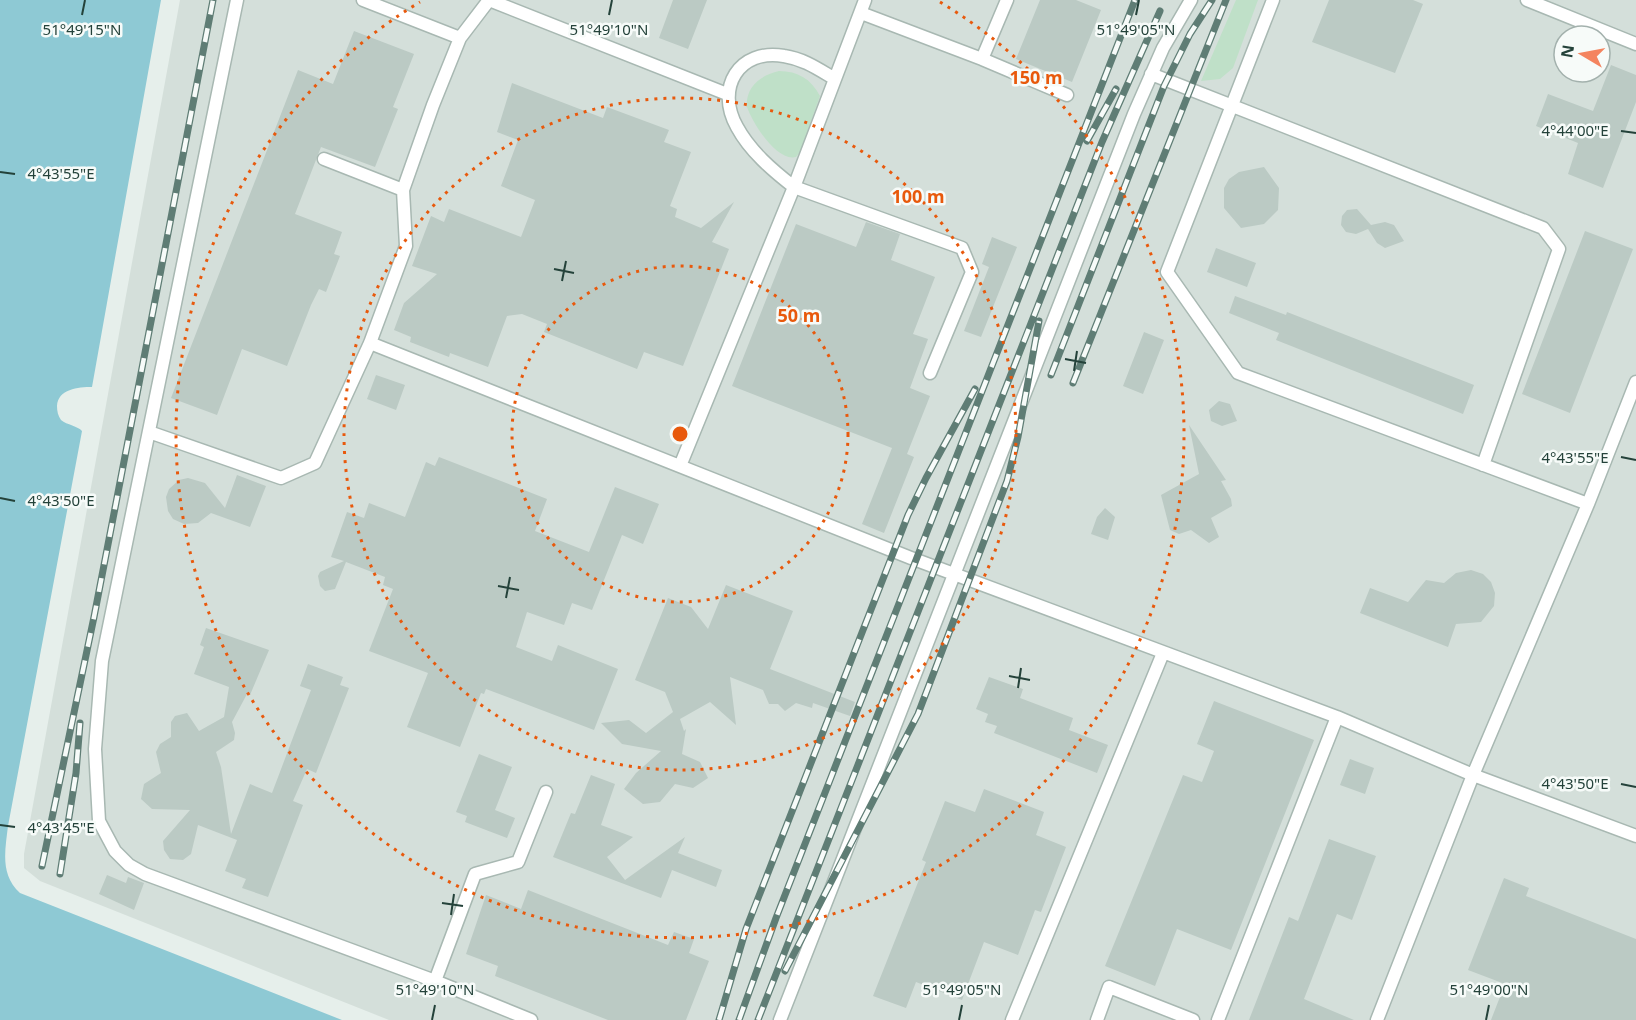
<svg xmlns="http://www.w3.org/2000/svg" width="1636" height="1020" viewBox="0 0 1636 1020" font-family="'Noto Sans',sans-serif">
<style>
.built{fill:#d4dfda;fill-rule:evenodd}
.green{fill:#bfe0c8}
.water{fill:#8ec9d4}
.building{fill:#bbcac4}
.lines{fill:none;stroke-linecap:round;stroke-linejoin:round}
.service-casing{stroke:#a8b8b2;stroke-width:15}
.service{stroke:#fff;stroke-width:12}
.rail-casing{stroke:#5f7d75;stroke-width:7}
.rail{stroke:#f7fbf9;stroke-width:4.5;stroke-dasharray:14;stroke-linecap:butt}
.ticks{fill:none;stroke:#24423a;stroke-width:2}
.ring{fill:none;stroke:#e8590c;stroke-width:3;stroke-dasharray:3 6}
.ticks-label{font-size:15px;text-anchor:middle;fill:#24423a;stroke:#f7fbf9;stroke-width:5;stroke-linejoin:round;paint-order:stroke}
.centre{fill:#e8590c;stroke:#f7fbf9;stroke-width:3}
.ring-label{font-size:18px;text-anchor:middle;font-weight:bold;fill:#e8590c;stroke:#f7fbf9;stroke-width:5;stroke-linejoin:round;paint-order:stroke}
</style>
<rect width="100%" height="100%" fill="#e6efeb"/>
<path class="built" d="M 180,0 L 1636,0 L 1636,1020 L 389,1020 L 40,881 L 24,868 L 24,854 ZM 1564,36 L 1600,36 L 1600,72 L 1564,72 Z"/>
<path class="green" d="M 1236,0 L 1258,0 L 1233,68 L 1220,79 L 1201,81 Z
M 779,71 C 798,71 811,79 820,96 L 800,152 L 796,157 C 777,162 753,124 747,107 C 745,87 761,75 779,71 Z"/>
<path class="water" d="M 0,0 L 161,0 L 92,387 C 78,387 58,389 57,406 C 57,411 58,416 61,420 C 67,425 78,426 82,431 L 8,826 C 5,851 0,875 20,893 L 342,1020 L 0,1020 Z"/>
<path class="building" d="M 673,0 L 707,0 L 688,49 L 659,38 Z
M 1040,0 L 1076,0 L 1101,10 L 1072,82 L 1016,59 Z
M 1329,0 L 1413,0 L 1423,4 L 1395,73 L 1312,42 Z
M 354,31 L 414,54 L 393,107 L 398,109 L 375,167 L 321,147 L 295,214 L 342,232 L 334,254 L 340,256 L 326,292 L 319,289 L 311,305 L 287,366 L 242,349 L 217,415 L 171,398 L 298,70 L 333,84 Z
M 1611,65 L 1636,75 L 1636,102 L 1603,188 L 1568,174 L 1578,143 L 1536,126 L 1548,94 L 1593,111 Z
M 512,83 L 603,118 L 607,107 L 669,130 L 664,142 L 691,152 L 670,206 L 677,209 L 675,217 L 701,228 L 734,202 L 712,242 L 729,249 L 683,366 L 644,352 L 637,369 L 544,332 L 547,324 L 522,314 L 507,316 L 488,367 L 450,353 L 449,357 L 410,342 L 411,337 L 394,330 L 404,303 L 437,274 L 412,266 L 431,216 L 444,222 L 449,209 L 521,237 L 535,200 L 501,186 L 518,140 L 497,132 Z
M 1264,167 L 1279,188 L 1278,210 L 1264,224 L 1241,228 L 1224,208 L 1224,188 L 1229,179 L 1239,172 Z
M 1357,209 L 1371,225 L 1385,222 L 1394,225 L 1404,241 L 1385,248 L 1377,243 L 1368,229 L 1356,234 L 1346,232 L 1341,225 L 1342,216 L 1347,210 Z
M 866,222 L 900,234 L 891,260 L 935,277 L 913,334 L 928,339 L 910,388 L 930,396 L 907,454 L 914,457 L 884,533 L 862,524 L 892,448 L 732,386 L 796,224 L 856,247 Z
M 1585,231 L 1633,249 L 1570,413 L 1522,394 Z
M 992,237 L 1017,247 L 981,337 L 964,331 L 989,267 L 982,264 Z
M 1216,248 L 1256,263 L 1247,287 L 1207,272 Z
M 1235,296 L 1286,315 L 1287,312 L 1474,385 L 1463,414 L 1276,340 L 1279,333 L 1229,313 Z
M 1144,332 L 1164,340 L 1143,394 L 1123,386 Z
M 376,375 L 405,385 L 396,410 L 367,399 Z
M 1219,401 L 1230,404 L 1237,421 L 1222,426 L 1211,421 L 1209,410 Z
M 1189,425 L 1226,480 L 1221,481 L 1231,499 L 1232,506 L 1211,518 L 1219,537 L 1209,543 L 1191,530 L 1179,534 L 1170,530 L 1161,495 L 1199,474 Z
M 439,457 L 547,499 L 535,531 L 589,552 L 615,487 L 659,504 L 643,544 L 622,535 L 592,610 L 572,603 L 564,625 L 527,612 L 516,647 L 552,661 L 558,645 L 618,669 L 594,730 L 486,689 L 484,694 L 481,693 L 460,747 L 407,727 L 428,673 L 369,651 L 393,589 L 383,585 L 385,577 L 346,562 L 335,589 L 325,591 L 320,586 L 318,576 L 320,572 L 344,561 L 331,557 L 347,512 L 364,518 L 369,503 L 405,517 L 426,462 L 435,466 Z
M 237,475 L 266,486 L 250,527 L 211,513 L 198,523 L 184,524 L 173,519 L 168,511 L 166,497 L 169,489 L 179,480 L 188,478 L 205,483 L 225,508 Z
M 1105,508 L 1115,517 L 1108,540 L 1091,534 L 1097,517 Z
M 1471,570 L 1483,574 L 1491,582 L 1495,593 L 1494,606 L 1481,622 L 1456,624 L 1448,647 L 1360,613 L 1370,588 L 1408,602 L 1426,580 L 1444,583 L 1456,573 Z
M 726,585 L 793,611 L 770,669 L 855,702 L 850,716 L 813,703 L 812,708 L 796,703 L 785,711 L 778,704 L 769,704 L 763,690 L 730,677 L 736,725 L 710,702 L 680,719 L 684,731 L 686,729 L 682,754 L 700,762 L 708,778 L 693,788 L 675,784 L 660,802 L 643,804 L 624,789 L 636,773 L 661,751 L 622,744 L 601,723 L 629,720 L 646,733 L 673,712 L 665,692 L 635,680 L 668,598 L 691,607 L 708,629 Z
M 206,628 L 269,650 L 250,695 L 247,694 L 232,722 L 235,733 L 234,740 L 216,752 L 221,767 L 231,834 L 250,784 L 272,793 L 311,690 L 300,686 L 308,664 L 343,677 L 340,685 L 349,688 L 316,773 L 307,769 L 293,801 L 303,805 L 268,897 L 242,888 L 246,879 L 225,871 L 237,840 L 198,825 L 191,854 L 183,860 L 170,859 L 164,850 L 163,841 L 190,810 L 152,809 L 141,799 L 144,784 L 161,773 L 156,752 L 160,744 L 171,737 L 171,722 L 175,716 L 187,713 L 199,731 L 224,717 L 229,687 L 194,674 L 204,647 L 200,645 Z
M 989,677 L 1023,689 L 1020,698 L 1073,718 L 1069,730 L 1108,745 L 1097,773 L 994,733 L 997,726 L 985,722 L 988,714 L 976,709 Z
M 1214,701 L 1314,740 L 1231,950 L 1177,929 L 1155,986 L 1105,966 L 1183,775 L 1202,782 L 1214,751 L 1197,744 Z
M 479,754 L 512,767 L 495,810 L 515,818 L 507,838 L 465,822 L 467,816 L 456,812 Z
M 1350,759 L 1374,768 L 1365,794 L 1340,785 Z
M 591,775 L 615,784 L 601,825 L 633,837 L 607,857 L 625,880 L 685,837 L 678,853 L 722,870 L 716,887 L 672,870 L 661,898 L 553,857 L 571,813 L 575,814 Z
M 984,789 L 1044,812 L 1036,835 L 1066,847 L 1041,912 L 1035,910 L 1018,955 L 984,942 L 962,1000 L 916,982 L 906,1008 L 873,996 L 926,862 L 922,860 L 945,801 L 975,812 Z
M 1329,839 L 1376,856 L 1352,920 L 1337,914 L 1304,999 L 1354,1020 L 1249,1020 L 1289,917 L 1298,921 Z
M 107,875 L 126,883 L 128,877 L 144,883 L 134,910 L 99,894 Z
M 1504,878 L 1529,888 L 1526,896 L 1636,939 L 1636,1020 L 1491,1020 L 1505,984 L 1468,970 Z
M 528,890 L 668,945 L 674,932 L 694,939 L 689,953 L 709,961 L 686,1020 L 608,1020 L 495,976 L 498,966 L 466,954 L 486,895 L 521,909 Z"/>
<g class="lines">
<g class="service-casing">
<path id="service" d="M 237,0 L 102,661 L 95,749 L 99,821 L 115,851 L 129,865 L 145,874 L 435,981 L 531,1020
M 363,0 L 460,38
M 1273,0 L 1167,272 L 1238,373 L 1588,504
M 1527,0 L 1636,44
M 861,13 L 982,59 L 1067,95
M 982,59 L 1007,0
M 1151,74 L 1543,228 L 1559,249 L 1483,465
M 835,79 C 818,69 804,59 784,56 C 739,48 715,88 737,127 C 750,151 772,170 794,187 L 962,248 L 972,272 L 930,373
M 324,159 L 403,190
M 370,343 L 911,558 L 1337,717 L 1473,775 L 1636,836
M 149,432 L 281,478 L 315,463 L 370,343 L 406,246 L 403,190 L 433,105 L 460,38 L 489,0 L 727,94
M 680,466 L 794,187 L 865,0
M 435,981 L 475,874 L 518,862 L 546,792
M 780,1020 L 1134,114 L 1163,48 L 1191,0
M 1012,1020 L 1163,653
M 1097,1020 L 1109,987 L 1193,1020
M 1218,1020 L 1337,717
M 1377,1020 L 1473,775 L 1588,504 L 1636,382"/>
</g>
<use href="#service" class="service"/>
<g class="rail-casing">
<path id="rail" d="M 1087,141 L 1116,89
M 1051,375 L 1164,86 L 1190,34 L 1212,0
M 1073,383 L 1226,0
M 42,866 L 94,617 L 213,0
M 60,874 L 76,773 L 80,723
M 785,971 L 918,714 L 1007,481 L 1018,437 L 1039,321
M 719,1020 L 746,929 L 908,515 L 926,478 L 975,389
M 739,1020 L 776,918 L 1135,0
M 758,1020 L 1102,142 L 1160,11"/>
</g>
<use href="#rail" class="rail"/>
</g>
<path class="ticks" d="M 82,15 L 85,0M 609,15 L 612,0M 1136,15 L 1139,0M 1621,131 L 1636,133M 0,172 L 15,174M 554,269 L 574,273M 562,281 L 566,261M 1065,359 L 1086,363M 1074,371 L 1077,351M 1621,457 L 1636,460M 0,498 L 15,501M 498,586 L 519,590M 506,598 L 510,577M 1009,676 L 1030,680M 1018,688 L 1021,668M 1621,784 L 1636,787M 0,825 L 15,827M 442,903 L 463,906M 451,915 L 454,894M 432,1020 L 435,1005M 959,1020 L 962,1005M 1486,1020 L 1489,1005"/>
<g class="ring">
<circle cx="680" cy="434" r="168"/>
<circle cx="680" cy="434" r="336"/>
<path d="M940 2A504 504 0 1 1 420 2"/>
</g>
<g class="ticks-label">
<text x="82" y="35">51°49'15"N</text>
<text x="609" y="35">51°49'10"N</text>
<text x="1136" y="35">51°49'05"N</text>
<text x="1575" y="136">4°44'00"E</text>
<text x="61" y="179">4°43'55"E</text>
<text x="1575" y="463">4°43'55"E</text>
<text x="61" y="506">4°43'50"E</text>
<text x="1575" y="789">4°43'50"E</text>
<text x="61" y="833">4°43'45"E</text>
<text x="435" y="995">51°49'10"N</text>
<text x="962" y="995">51°49'05"N</text>
<text x="1489" y="995">51°49'00"N</text>
</g>
<circle cx="680" cy="434" r="9" class="centre"/>
<g class="ring-label">
<text x="1036" y="84">150 m</text>
<text x="918" y="203">100 m</text>
<text x="799" y="322">50 m</text>
</g>
<g transform="translate(1582 54) rotate(280)"><circle r="28" fill="#f7fbf9" stroke="#a3b1ad" stroke-width="1.5"/>
<path d="M0-4.5L10 22L0 15L-10 22Z" fill="#f4845f"/>
<text y="-9" font-size="16" font-weight="bold" text-anchor="middle" fill="#24423a">N</text>
</g>
</svg>
